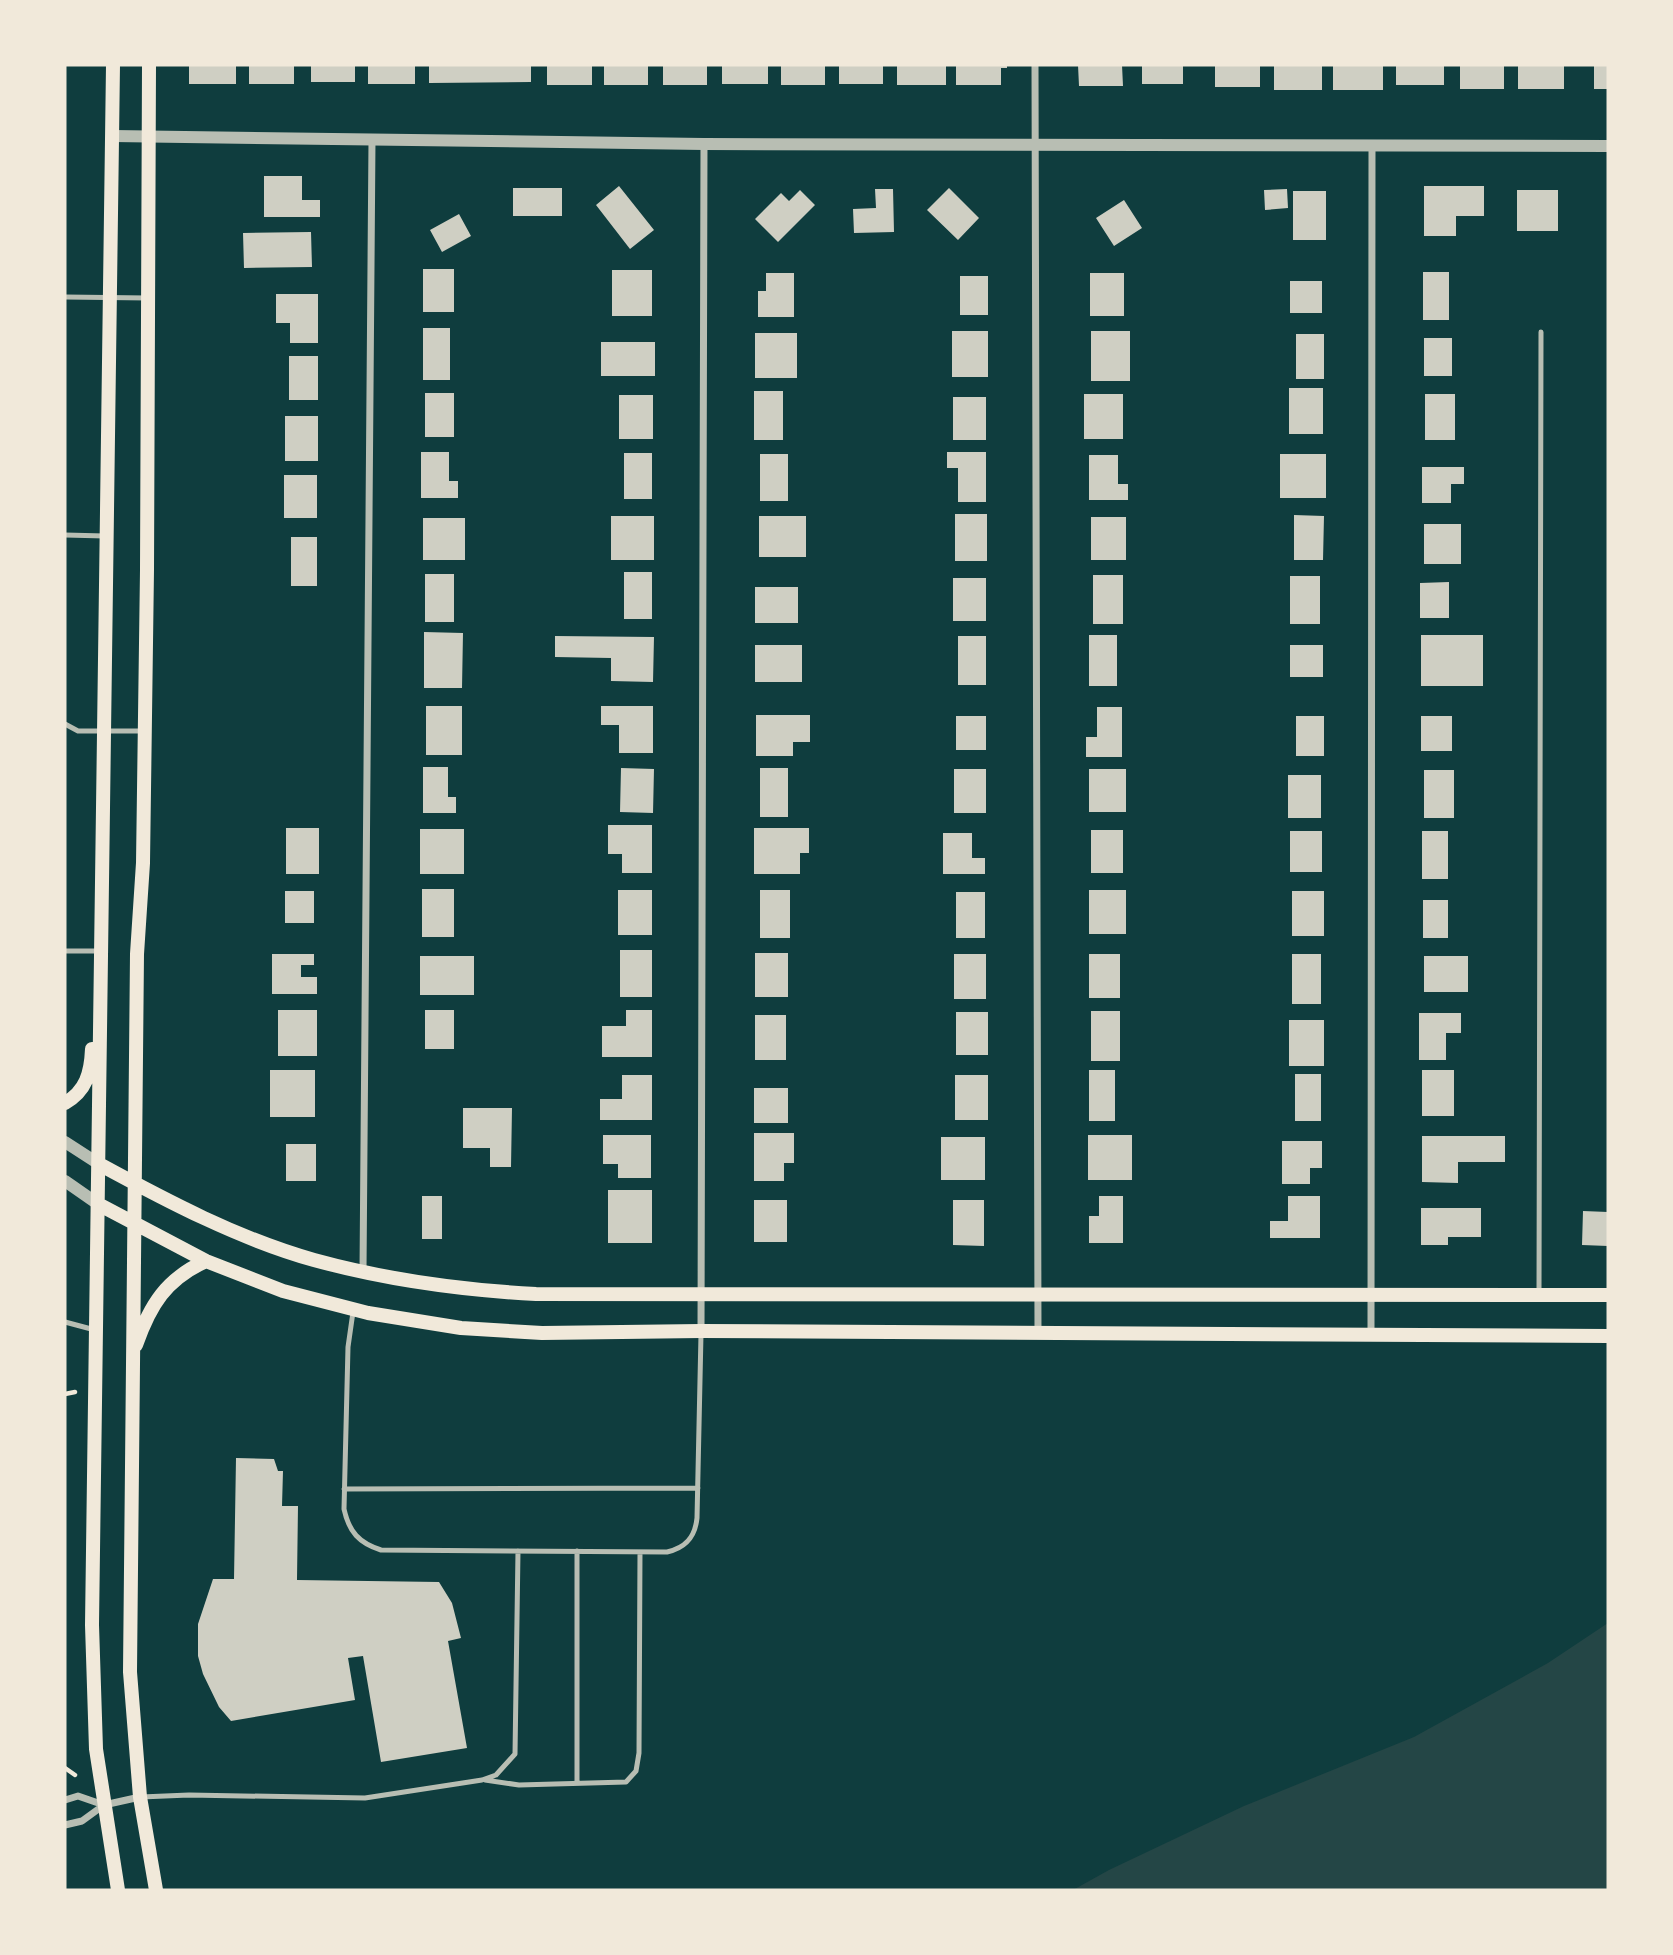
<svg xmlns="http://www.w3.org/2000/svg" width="1673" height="1955" viewBox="0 0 1673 1955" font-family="'DM Sans',sans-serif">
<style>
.green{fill:#244646}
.building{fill:#cfcfc3}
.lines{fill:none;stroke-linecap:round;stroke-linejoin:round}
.path{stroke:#f1e9da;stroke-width:4.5}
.service{stroke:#b8beb3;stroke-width:5}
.minor{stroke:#b8beb3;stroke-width:7}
.tertiary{stroke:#b8beb3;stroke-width:12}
.secondary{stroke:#f1e9da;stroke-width:14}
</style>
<rect width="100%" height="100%" fill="#0f3d3e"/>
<path class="green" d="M 1608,1623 L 1608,1890 L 1073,1890 L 1109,1870 L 1244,1806 L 1414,1737 L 1548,1663 Z"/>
<path class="building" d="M 189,65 L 236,65 L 236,84 L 189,84 Z
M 249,65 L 294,65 L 294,84 L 249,84 Z
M 311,65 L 355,65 L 355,82 L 311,82 Z
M 368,65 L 415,65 L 415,84 L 368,84 Z
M 429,65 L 531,65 L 531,82 L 429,83 Z
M 547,65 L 592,65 L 592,85 L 547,85 Z
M 604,65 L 648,65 L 648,85 L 604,85 Z
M 663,65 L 707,65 L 707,85 L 663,85 Z
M 722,65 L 768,65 L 768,84 L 722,84 Z
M 781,65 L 825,65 L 825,85 L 781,85 Z
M 839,65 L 883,65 L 883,84 L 839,84 Z
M 897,65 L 946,65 L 946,85 L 897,85 Z
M 956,65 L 1007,65 L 1007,68 L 1001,68 L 1001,85 L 956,85 Z
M 1078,65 L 1122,65 L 1123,86 L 1079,86 Z
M 1142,65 L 1183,65 L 1183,84 L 1142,84 Z
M 1215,65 L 1260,65 L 1260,87 L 1215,87 Z
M 1274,65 L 1322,65 L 1322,90 L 1274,90 Z
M 1333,65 L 1383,65 L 1383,90 L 1333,90 Z
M 1396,65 L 1444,65 L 1444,85 L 1396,85 Z
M 1460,65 L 1504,65 L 1504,89 L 1460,89 Z
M 1518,65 L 1564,65 L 1564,89 L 1518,89 Z
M 1594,65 L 1608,65 L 1608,89 L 1594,89 Z
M 264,176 L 302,176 L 302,200 L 320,200 L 320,217 L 264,217 Z
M 619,186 L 654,230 L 630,249 L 596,205 Z
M 1424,186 L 1484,186 L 1484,216 L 1456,216 L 1456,236 L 1424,236 Z
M 513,188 L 562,188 L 562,216 L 513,216 Z
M 949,188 L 979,218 L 958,240 L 927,210 Z
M 875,189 L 893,189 L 894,232 L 854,233 L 853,209 L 876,208 Z
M 1287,189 L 1288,208 L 1265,210 L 1264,190 Z
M 800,190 L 815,205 L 778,242 L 755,219 L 781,193 L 789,201 Z
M 1517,190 L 1558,190 L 1558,231 L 1517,231 Z
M 1293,191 L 1326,191 L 1326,240 L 1293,240 Z
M 1124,200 L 1142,228 L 1114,246 L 1096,218 Z
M 459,214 L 471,236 L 442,252 L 430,230 Z
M 311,232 L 312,267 L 244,268 L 243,233 Z
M 423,269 L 454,269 L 454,312 L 423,312 Z
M 612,270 L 652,270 L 652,316 L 612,316 Z
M 1423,272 L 1449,272 L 1449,320 L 1423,320 Z
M 766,273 L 794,273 L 794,317 L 758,317 L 758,291 L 766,291 Z
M 1090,273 L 1124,273 L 1124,316 L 1090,316 Z
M 960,276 L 988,276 L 988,315 L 960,315 Z
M 1290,281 L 1322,281 L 1322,313 L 1290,313 Z
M 276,294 L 318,294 L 318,343 L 290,343 L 290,323 L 276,323 Z
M 423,328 L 450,328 L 450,380 L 423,380 Z
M 952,331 L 988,331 L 988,377 L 952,377 Z
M 1091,331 L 1130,331 L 1130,381 L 1091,381 Z
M 755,333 L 797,333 L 797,378 L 755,378 Z
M 1296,334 L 1324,334 L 1324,379 L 1296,379 Z
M 1424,338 L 1452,338 L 1452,376 L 1424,376 Z
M 601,342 L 655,342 L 655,376 L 601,376 Z
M 289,356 L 318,356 L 318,400 L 289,400 Z
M 1289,388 L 1323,388 L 1323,434 L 1289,434 Z
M 754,391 L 783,391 L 783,440 L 754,440 Z
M 425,393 L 454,393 L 454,437 L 425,437 Z
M 1084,394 L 1123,394 L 1123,439 L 1084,439 Z
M 1425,394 L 1455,394 L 1455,440 L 1425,440 Z
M 619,395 L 653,395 L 653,439 L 619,439 Z
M 953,397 L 986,397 L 986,440 L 953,440 Z
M 285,416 L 318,416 L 318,461 L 285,461 Z
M 421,452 L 449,452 L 449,481 L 458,481 L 458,498 L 421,498 Z
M 947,452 L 986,452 L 986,502 L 958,502 L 958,468 L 947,468 Z
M 624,453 L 652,453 L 652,499 L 624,499 Z
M 760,454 L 788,454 L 788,501 L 760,501 Z
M 1280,454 L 1326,454 L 1326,498 L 1280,498 Z
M 1089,455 L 1118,455 L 1118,484 L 1128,484 L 1128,500 L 1089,500 Z
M 1422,467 L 1464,467 L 1464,484 L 1451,484 L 1451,503 L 1422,503 Z
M 284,475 L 317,475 L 317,518 L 284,518 Z
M 955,514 L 987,514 L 987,561 L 955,561 Z
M 1294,515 L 1324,516 L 1323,560 L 1294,560 Z
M 611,516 L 654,516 L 654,560 L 611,560 Z
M 759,516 L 806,516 L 806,557 L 759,557 Z
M 1091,517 L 1126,517 L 1126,560 L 1091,560 Z
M 423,518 L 465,518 L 465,560 L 423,560 Z
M 1424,524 L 1461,524 L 1461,564 L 1424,564 Z
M 291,537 L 317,537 L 317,586 L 291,586 Z
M 624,572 L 652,572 L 652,619 L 624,619 Z
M 425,574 L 454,574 L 454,622 L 425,622 Z
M 1093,575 L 1123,575 L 1123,624 L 1093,624 Z
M 1290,576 L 1320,576 L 1320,624 L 1290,624 Z
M 953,578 L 986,578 L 986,621 L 953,621 Z
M 1449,582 L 1449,618 L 1420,618 L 1420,583 Z
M 755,587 L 798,587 L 798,623 L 755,623 Z
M 424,632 L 463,633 L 462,688 L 424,688 Z
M 1089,635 L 1117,635 L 1117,686 L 1089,686 Z
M 1421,635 L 1483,635 L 1483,686 L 1421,686 Z
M 555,636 L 654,637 L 653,682 L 611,681 L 611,658 L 555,657 Z
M 958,636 L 986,636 L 986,685 L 958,685 Z
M 755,645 L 802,645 L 802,682 L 755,682 Z
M 1290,645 L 1323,645 L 1323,677 L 1290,677 Z
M 426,706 L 462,706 L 462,755 L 426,755 Z
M 601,706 L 653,706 L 653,753 L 619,753 L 619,725 L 601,725 Z
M 1097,707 L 1122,707 L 1122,757 L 1086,757 L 1086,737 L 1097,737 Z
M 756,715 L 810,715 L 810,742 L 793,742 L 793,756 L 756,756 Z
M 956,716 L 986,716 L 986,750 L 956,750 Z
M 1296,716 L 1324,716 L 1324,756 L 1296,756 Z
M 1421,716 L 1452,716 L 1452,751 L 1421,751 Z
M 423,767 L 448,767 L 448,797 L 456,797 L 456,813 L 423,813 Z
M 621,768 L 654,769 L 653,813 L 620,812 Z
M 760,768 L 788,768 L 788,817 L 760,817 Z
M 954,769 L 986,769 L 986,813 L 954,813 Z
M 1089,769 L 1126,769 L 1126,812 L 1089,812 Z
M 1424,770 L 1454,770 L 1454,818 L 1424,818 Z
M 1288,775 L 1321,775 L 1321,818 L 1288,818 Z
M 608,825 L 652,825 L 652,873 L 622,873 L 622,854 L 608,854 Z
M 286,828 L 319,828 L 319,874 L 286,874 Z
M 754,828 L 809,828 L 809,853 L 800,853 L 800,874 L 754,874 Z
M 420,829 L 464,829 L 464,874 L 420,874 Z
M 1091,830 L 1123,830 L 1123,873 L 1091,873 Z
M 1290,831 L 1322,831 L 1322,872 L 1290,872 Z
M 1422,831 L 1448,831 L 1448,879 L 1422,879 Z
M 943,833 L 972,833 L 972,858 L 985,858 L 985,874 L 943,874 Z
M 422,889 L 454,889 L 454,937 L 422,937 Z
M 618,890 L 652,890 L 652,935 L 618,935 Z
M 760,890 L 790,890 L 790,938 L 760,938 Z
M 1089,890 L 1126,890 L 1126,934 L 1089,934 Z
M 285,891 L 314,891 L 314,923 L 285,923 Z
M 1292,891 L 1324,891 L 1324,936 L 1292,936 Z
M 956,892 L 985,892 L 985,938 L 956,938 Z
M 1423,900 L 1448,900 L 1448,938 L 1423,938 Z
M 620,950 L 652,950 L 652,997 L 620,997 Z
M 755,953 L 788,953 L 788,997 L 755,997 Z
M 272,954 L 314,954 L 314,965 L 301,965 L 301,977 L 317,977 L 317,994 L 272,994 Z
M 954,954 L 986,954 L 986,999 L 954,999 Z
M 1089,954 L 1120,954 L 1120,998 L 1089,998 Z
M 1292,954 L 1321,954 L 1321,1004 L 1292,1004 Z
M 420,956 L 474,956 L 474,995 L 420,995 Z
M 1424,956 L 1468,956 L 1468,992 L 1424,992 Z
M 278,1010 L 317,1010 L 317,1056 L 278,1056 Z
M 425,1010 L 454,1010 L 454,1049 L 425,1049 Z
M 626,1010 L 652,1010 L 652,1057 L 602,1057 L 602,1026 L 626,1026 Z
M 1091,1011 L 1120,1011 L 1120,1061 L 1091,1061 Z
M 956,1012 L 988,1012 L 988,1055 L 956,1055 Z
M 1419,1013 L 1461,1013 L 1461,1033 L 1446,1033 L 1446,1060 L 1419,1060 Z
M 755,1015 L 786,1015 L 786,1060 L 755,1060 Z
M 1289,1020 L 1324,1020 L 1324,1066 L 1289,1066 Z
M 270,1070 L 315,1070 L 315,1117 L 270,1117 Z
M 1089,1070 L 1115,1070 L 1115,1121 L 1089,1121 Z
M 1422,1070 L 1454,1070 L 1454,1116 L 1422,1116 Z
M 1295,1074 L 1321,1074 L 1321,1121 L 1295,1121 Z
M 622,1075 L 652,1075 L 652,1120 L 600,1120 L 600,1099 L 622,1099 Z
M 955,1075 L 988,1075 L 988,1120 L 955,1120 Z
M 754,1088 L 788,1088 L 788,1123 L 754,1123 Z
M 463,1108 L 512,1108 L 511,1167 L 490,1167 L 490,1148 L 463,1148 Z
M 754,1133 L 794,1133 L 794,1163 L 784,1163 L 784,1181 L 754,1181 Z
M 603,1135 L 651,1135 L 651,1178 L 618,1178 L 618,1164 L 603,1164 Z
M 1088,1135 L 1132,1135 L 1132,1180 L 1088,1180 Z
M 1422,1136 L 1505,1136 L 1505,1162 L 1458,1162 L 1458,1183 L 1422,1182 Z
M 941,1137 L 985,1137 L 985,1180 L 941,1180 Z
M 1282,1141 L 1322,1141 L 1322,1168 L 1310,1168 L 1310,1184 L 1282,1184 Z
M 286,1144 L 316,1144 L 316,1181 L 286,1181 Z
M 608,1190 L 652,1190 L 652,1243 L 608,1243 Z
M 422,1196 L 442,1196 L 442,1239 L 422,1239 Z
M 1099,1196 L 1123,1196 L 1123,1243 L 1089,1243 L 1089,1216 L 1099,1216 Z
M 1288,1196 L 1320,1196 L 1320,1238 L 1270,1238 L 1270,1221 L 1288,1221 Z
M 754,1200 L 787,1200 L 787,1242 L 754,1242 Z
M 953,1200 L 984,1200 L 984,1246 L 953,1245 Z
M 1421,1208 L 1481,1208 L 1481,1237 L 1448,1237 L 1448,1245 L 1421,1245 Z
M 1583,1211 L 1608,1212 L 1608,1246 L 1582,1245 Z
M 236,1458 L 274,1459 L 278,1471 L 283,1471 L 282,1506 L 298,1506 L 297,1580 L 439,1582 L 452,1603 L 461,1638 L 448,1641 L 467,1748 L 381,1762 L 363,1656 L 348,1658 L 355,1700 L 231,1721 L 219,1707 L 203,1674 L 198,1656 L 198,1624 L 213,1579 L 234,1579 Z"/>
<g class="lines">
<path class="path" d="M 65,1394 L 75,1392
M 65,1768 L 75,1775"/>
<path class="service" d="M 65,297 L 148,298
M 65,535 L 105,536
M 65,724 L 78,731 L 143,731
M 65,951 L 99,951
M 1539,1295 L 1541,332
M 353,1312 L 348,1347 L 344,1509 C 349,1532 359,1543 381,1550 L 667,1552 C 685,1548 695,1538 697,1518 L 701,1334
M 65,1322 L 95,1330
M 344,1489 L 698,1488
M 485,1780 L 519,1785 L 626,1782 L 636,1771 L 639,1753 L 640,1552
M 577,1783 L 577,1551
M 141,1797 L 189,1795 L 365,1798 L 482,1780 L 496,1775 L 515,1754 L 518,1551"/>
<path class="minor" d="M 1035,65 L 1038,1332
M 363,1271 L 372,140
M 701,1331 L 704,144
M 1371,1334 L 1372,145
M 65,1800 L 78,1796 L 104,1805
M 65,1825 L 82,1821 L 104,1805 L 140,1797"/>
<path class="tertiary" d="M 113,136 L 704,144 L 1608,146
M 65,1142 L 99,1164
M 65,1181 L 98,1204"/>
<path class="secondary" d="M 113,65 L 92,1625 L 96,1749 L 118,1890
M 149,65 L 147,570 L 143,863 L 137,954 L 130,1672 L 140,1797 L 156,1890
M 65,1103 C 86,1091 91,1073 92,1049
M 99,1164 C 167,1201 239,1239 314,1260 C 387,1280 460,1290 536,1294 L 1608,1295
M 98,1204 L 206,1261 L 283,1291 L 368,1313 L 461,1328 L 542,1333 L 701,1331 L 1608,1336
M 136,1345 C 150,1305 166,1279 206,1261"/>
</g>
<rect width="1673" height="1955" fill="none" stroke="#f1e9da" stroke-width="133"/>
</svg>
